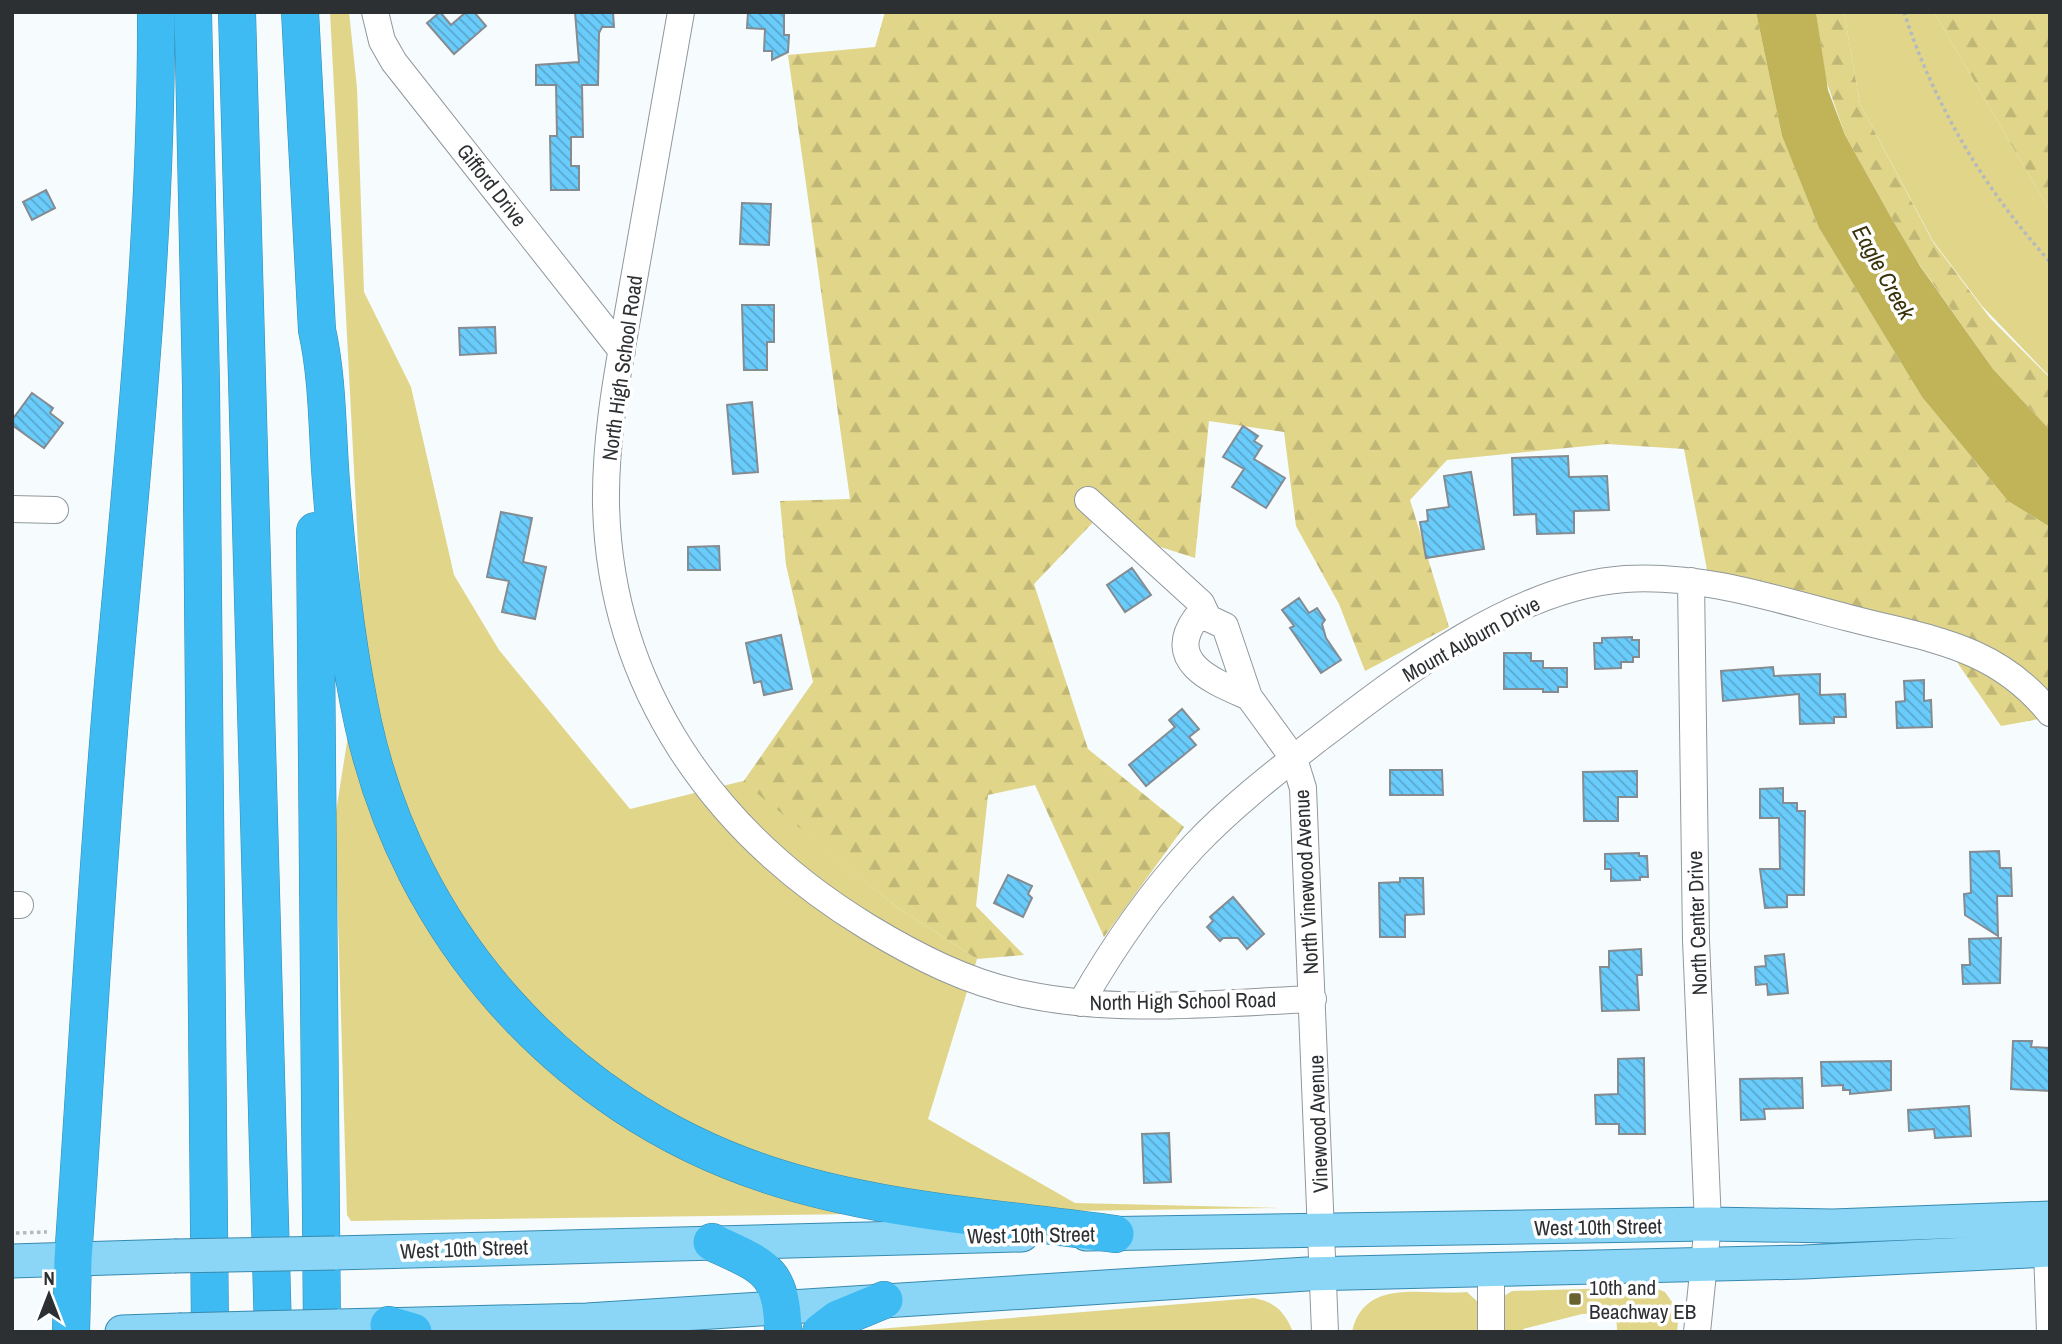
<svg xmlns="http://www.w3.org/2000/svg" width="2062" height="1344" viewBox="0 0 2062 1344" font-family="'Archivo Narrow',sans-serif">
<style>
.grass{fill:#e0d588}
.forest{fill:url(#forest-firs)}
.water{fill:#c0b358}
.building{fill:url(#building-back-hatch);stroke:#848c91;stroke-width:2}
.lines{fill:none;stroke-linecap:round;stroke-linejoin:round}
.minor-casing{stroke:#90989d;stroke-width:28}
.major-casing{stroke:#378aaf;stroke-width:35}
.highway-casing{stroke:#378aaf;stroke-width:38}
.path{stroke:#b5babc;stroke-width:3.5;stroke-dasharray:3.5 3.5;stroke-linecap:butt}
.minor{stroke:#fff;stroke-width:26}
.major{stroke:#8bd6f7;stroke-width:33}
.highway{stroke:#3dbbf2;stroke-width:37}
.major-bridge-casing{stroke:#378aaf;stroke-width:35;stroke-linecap:butt}
.major-bridge{stroke:#8bd6f7;stroke-width:33}
.poi-dot{fill:#69622f;stroke:#fff;stroke-width:2.5}
.labels{text-anchor:middle;dominant-baseline:central;stroke-width:7;stroke-linejoin:round;paint-order:stroke}
.street-label{font-size:21px;fill:#2d3032;stroke:#fff}
.poi-label{font-size:21px;fill:#2d3032;stroke:#fff;text-anchor:start}
.water-label{font-size:23px;font-style:italic;fill:#38330a;stroke:#fff}
</style>
<defs>
<pattern id="forest-firs" width="22" height="20" patternUnits="userSpaceOnUse" patternTransform="scale(1.75)"><rect width="22" height="20" fill="#e0d588"/><path d="M5 1l3.5 6h-7zM16 11l3.5 6h-7z" fill="#c0b776"/></pattern>
<pattern id="building-back-hatch" width="6" height="6" patternUnits="userSpaceOnUse" patternTransform="scale(1.75)"><rect width="6" height="6" fill="#6accfb"/><path d="M-1 5l2 2M0 0l6 6M5-1l2 2" fill="none" stroke="#58a6cc"/></pattern>
</defs>
<rect width="100%" height="100%" fill="#f6fbfe"/>
<path class="grass" d="M 330,12 L 349,12 L 357,88 L 364,292 L 411,387 L 454,575 L 499,650 L 630,809 L 743,781 L 897,907 L 977,959 L 928,1119 L 1075,1203 L 1279,1208 L 351,1221 L 347,1215 L 335,818 L 363,641 Z
M 1844,12 L 1934,12 L 2050,211 L 2050,377 L 1982,306 L 1933,241 L 1860,104 Z
M 1652,1287 L 1665,1292 L 1679,1312 L 1677,1332 L 1617,1330 L 1616,1313 L 1582,1314 L 1523,1329 L 1524,1332 L 1501,1332 L 1504,1296 L 1512,1291 Z
M 1467,1292 L 1480,1304 L 1481,1332 L 1352,1332 C 1364,1276 1425,1296 1467,1292 Z
M 1254,1298 C 1275,1302 1285,1312 1293,1332 L 841,1332 Z"/>
<path class="forest" d="M 885,12 L 1756,12 L 1782,136 L 1819,228 L 1922,397 L 2008,501 L 2050,527 L 2050,717 L 2001,726 L 1950,652 L 1708,575 L 1684,449 L 1607,444 L 1447,460 L 1410,500 L 1449,627 L 1365,671 L 1339,604 L 1296,526 L 1284,432 L 1209,421 L 1195,558 L 1148,543 L 1102,513 L 1034,584 L 1088,749 L 1184,827 L 1104,937 L 1035,785 L 988,795 L 976,906 L 1024,955 L 977,959 L 897,907 L 743,782 L 813,682 L 786,565 L 780,501 L 850,499 L 788,55 L 875,47 Z
M 1816,12 L 1844,12 L 1860,104 L 1933,242 L 1990,318 L 2050,378 L 2050,430 L 1993,369 L 1917,261 L 1892,219 L 1845,135 L 1826,80 Z
M 1934,12 L 2050,12 L 2050,211 Z"/>
<path class="water" d="M 1756,12 L 1816,12 L 1828,90 L 1845,135 L 1892,219 L 1920,266 L 1993,369 L 2050,430 L 2050,527 L 2008,501 L 1922,397 L 1819,228 L 1782,136 Z"/>
<path class="building" d="M 440,12 L 451,25 L 466,12 L 474,12 L 486,26 L 454,54 L 427,23 Z
M 575,12 L 613,12 L 614,27 L 602,27 L 599,33 L 598,85 L 582,85 L 583,137 L 571,137 L 571,166 L 579,166 L 579,190 L 551,190 L 550,136 L 557,136 L 556,85 L 536,85 L 536,65 L 579,62 Z
M 748,12 L 784,12 L 784,35 L 789,35 L 788,52 L 772,60 L 772,51 L 764,51 L 765,29 L 747,28 Z
M 46,190 L 55,208 L 32,220 L 23,202 Z
M 742,203 L 771,204 L 769,245 L 740,244 Z
M 742,305 L 774,305 L 774,342 L 767,342 L 767,370 L 744,370 Z
M 495,327 L 496,353 L 460,355 L 459,328 Z
M 32,393 L 53,408 L 50,413 L 63,423 L 44,448 L 12,425 L 12,420 Z
M 752,402 L 758,472 L 733,474 L 727,405 Z
M 1243,426 L 1258,436 L 1254,441 L 1262,446 L 1254,459 L 1285,478 L 1266,508 L 1232,487 L 1244,469 L 1223,457 Z
M 1568,456 L 1569,477 L 1607,476 L 1609,510 L 1574,511 L 1574,533 L 1537,534 L 1536,514 L 1514,515 L 1512,458 Z
M 1471,472 L 1484,549 L 1426,558 L 1420,522 L 1428,521 L 1427,510 L 1449,507 L 1444,476 Z
M 501,512 L 532,518 L 523,562 L 546,567 L 535,619 L 502,612 L 509,581 L 487,577 Z
M 719,546 L 720,570 L 688,570 L 688,547 Z
M 1132,568 L 1151,595 L 1125,612 L 1107,585 Z
M 1299,598 L 1309,613 L 1317,608 L 1325,620 L 1322,624 L 1326,638 L 1341,660 L 1321,673 L 1290,628 L 1294,626 L 1282,610 Z
M 781,635 L 792,689 L 764,695 L 761,681 L 754,683 L 746,643 Z
M 1632,637 L 1632,640 L 1639,640 L 1639,657 L 1633,657 L 1633,662 L 1621,662 L 1621,668 L 1595,669 L 1594,643 L 1602,643 L 1602,638 Z
M 1504,653 L 1531,653 L 1531,661 L 1543,661 L 1543,668 L 1567,668 L 1567,687 L 1558,687 L 1558,692 L 1543,692 L 1543,689 L 1504,689 Z
M 1773,667 L 1774,676 L 1820,674 L 1820,695 L 1845,694 L 1846,717 L 1834,717 L 1834,723 L 1800,724 L 1799,694 L 1723,701 L 1721,671 Z
M 1924,680 L 1924,701 L 1931,700 L 1932,727 L 1897,728 L 1896,702 L 1905,701 L 1904,681 Z
M 1182,709 L 1199,729 L 1189,737 L 1196,745 L 1146,786 L 1129,765 L 1175,727 L 1169,720 Z
M 1390,770 L 1442,770 L 1443,795 L 1390,795 Z
M 1637,771 L 1637,797 L 1618,797 L 1618,821 L 1584,821 L 1583,772 Z
M 1783,788 L 1783,803 L 1797,803 L 1797,811 L 1805,811 L 1804,895 L 1787,895 L 1787,907 L 1765,908 L 1760,869 L 1780,869 L 1779,818 L 1760,818 L 1760,789 Z
M 1999,851 L 2000,868 L 2011,868 L 2012,896 L 1997,896 L 1998,936 L 1965,915 L 1964,894 L 1971,893 L 1970,852 Z
M 1639,853 L 1639,856 L 1647,856 L 1648,877 L 1640,877 L 1640,880 L 1611,881 L 1611,869 L 1605,869 L 1605,854 Z
M 1008,875 L 1032,886 L 1028,894 L 1032,898 L 1023,917 L 994,903 Z
M 1400,878 L 1423,878 L 1424,914 L 1405,915 L 1405,937 L 1380,937 L 1379,883 L 1400,882 Z
M 1233,897 L 1264,934 L 1247,949 L 1238,938 L 1223,938 L 1220,941 L 1207,927 L 1213,921 L 1210,917 Z
M 2001,938 L 2000,983 L 1963,984 L 1962,965 L 1970,965 L 1969,939 Z
M 1641,949 L 1642,975 L 1637,975 L 1639,1010 L 1602,1011 L 1600,967 L 1609,967 L 1609,951 Z
M 1784,954 L 1788,993 L 1768,995 L 1767,984 L 1756,985 L 1755,967 L 1766,966 L 1765,956 Z
M 2013,1041 L 2032,1041 L 2031,1047 L 2050,1048 L 2050,1091 L 2011,1089 Z
M 1644,1058 L 1645,1134 L 1619,1134 L 1619,1124 L 1596,1124 L 1595,1095 L 1618,1094 L 1618,1059 Z
M 1891,1061 L 1891,1090 L 1850,1094 L 1850,1090 L 1843,1090 L 1843,1085 L 1822,1086 L 1821,1062 Z
M 1802,1078 L 1803,1108 L 1764,1109 L 1765,1119 L 1741,1120 L 1740,1079 Z
M 1969,1106 L 1971,1136 L 1935,1138 L 1934,1129 L 1909,1131 L 1908,1110 Z
M 1169,1133 L 1171,1182 L 1144,1183 L 1142,1134 Z"/>
<g class="lines">
<g class="minor-casing">
<path id="minor" d="M 375,12 L 382,41 L 394,62 L 622,351
M 681,12 C 665,105 649,198 632,290 C 620,361 605,431 606,504 C 610,688 715,834 868,927 C 916,956 968,983 1024,994 C 1118,1014 1217,1003 1313,999
M 1088,500 L 1201,603 L 1208,618
M 12,509 L 55,510
M 1691,581 L 1696,940 L 1708,1224 L 1697,1332
M 1249,697 C 1215,682 1163,663 1196,618 L 1208,618 L 1225,626 L 1249,697 L 1294,759 L 1303,788 L 1325,1332
M 12,905 L 20,905
M 1081,1003 C 1113,947 1150,893 1194,846 C 1230,808 1272,775 1313,743 C 1399,677 1513,587 1625,579 C 1702,574 1775,599 1849,618 C 1928,639 1996,645 2050,713
M 2047,1251 L 2050,1332
M 1491,1269 L 1491,1332"/>
</g>
<g class="major-casing">
<path id="major" d="M 1086,1234 L 1708,1224 L 1833,1226 L 2050,1218
M 335,1253 L 1022,1235
M 12,1261 L 174,1256
M 338,1326 L 587,1320 L 1307,1274 L 1804,1262 L 2050,1250
M 122,1332 L 179,1330"/>
</g>
<g class="highway-casing">
<path id="highway" d="M 193,12 L 201,385 L 210,1332
M 237,12 L 273,1332
M 300,12 L 317,330 C 328,380 327,431 331,482 C 337,562 346,645 363,723 C 409,933 561,1106 766,1174 C 877,1211 999,1218 1115,1234
M 315,531 L 322,1332
M 712,1242 C 762,1266 782,1268 783,1332
M 389,1325 L 413,1332
M 71,1332 L 73,1259 C 86,1071 96,883 112,695 C 132,468 157,240 156,12
M 821,1332 L 838,1319 L 884,1300"/>
</g>
<path class="path" d="M 1904,12 C 1934,105 1985,190 2050,262
M 16,1233 L 47,1232"/>
<use href="#minor" class="minor"/>
<use href="#major" class="major"/>
<use href="#highway" class="highway"/>
<g class="major-bridge-casing">
<path id="major-bridge" d="M 174,1256 L 335,1253
M 179,1330 L 338,1326"/>
</g>
<use href="#major-bridge" class="major-bridge"/>
</g>
<rect class="poi-dot" x="1568" y="1292" width="14" height="14" rx="3.5"/>
<g class="labels">
<g class="street-label">
<text transform="translate(492 185) rotate(52)">Gifford Drive</text>
<text transform="translate(622 368) rotate(-82)">North High School Road</text>
<text transform="translate(1471 639) rotate(-29)">Mount Auburn Drive</text>
<text transform="translate(1306 882) rotate(-93)">North Vinewood Avenue</text>
<text transform="translate(1697 923) rotate(-92)">North Center Drive</text>
<text transform="translate(1183 1001) rotate(-1)">North High School Road</text>
<text transform="translate(1318 1124) rotate(-92)">Vinewood Avenue</text>
<text transform="translate(1598 1227) rotate(-1)">West 10th Street</text>
<text transform="translate(1031 1235) rotate(-1)">West 10th Street</text>
<text transform="translate(464 1249) rotate(-2)">West 10th Street</text>
</g>
<g class="poi-label">
<text x="1589" y="1287">10th and<tspan x="1589" dy="24">Beachway EB</tspan></text>
</g>
<g class="water-label">
<text transform="translate(1884 272) rotate(61)">Eagle Creek</text>
</g>
</g>
<rect width="2062" height="1344" fill="none" stroke="#2d3032" stroke-width="28"/>
<g transform="translate(49 1295)" stroke="#ffffff" stroke-width="5" paint-order="stroke">
<path d="M0-5L12 26L0 18L-12 26Z" fill="#2d3032"/>
<text y="-10" font-size="19" font-weight="bold" text-anchor="middle" fill="#2d3032">N</text>
</g>
</svg>
